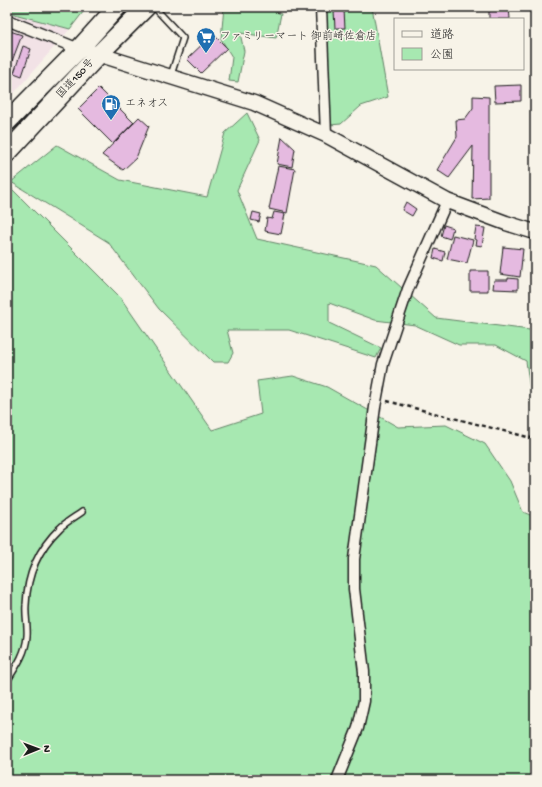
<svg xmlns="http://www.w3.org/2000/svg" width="542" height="787" viewBox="0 0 542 787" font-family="'Gochi Hand','Klee One',sans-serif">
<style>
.built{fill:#f2e2e6}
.green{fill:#a7e8b1;stroke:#628266}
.building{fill:#e5bae0;stroke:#1c1c1c}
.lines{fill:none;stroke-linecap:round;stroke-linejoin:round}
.lane-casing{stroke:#1c1c1c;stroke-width:8}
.street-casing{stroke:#1c1c1c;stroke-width:13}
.secondary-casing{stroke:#1c1c1c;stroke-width:17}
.highway-casing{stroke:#1c1c1c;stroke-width:21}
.path{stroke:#1c1c1c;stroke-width:2.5;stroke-dasharray:4 3;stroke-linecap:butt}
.lane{stroke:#f7f3e8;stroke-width:5}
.street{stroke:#f7f3e8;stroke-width:10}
.secondary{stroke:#f7f3e8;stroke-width:14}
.highway{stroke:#f7f3e8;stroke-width:18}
.labels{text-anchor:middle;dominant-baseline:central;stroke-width:3;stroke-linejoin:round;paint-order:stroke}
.poi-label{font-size:11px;fill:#1c1c1c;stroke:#f7f3e8;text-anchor:start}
.street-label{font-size:11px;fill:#1c1c1c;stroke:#f7f3e8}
</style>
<rect width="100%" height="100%" fill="#f7f3e8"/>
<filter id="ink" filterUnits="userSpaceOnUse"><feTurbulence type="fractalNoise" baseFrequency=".025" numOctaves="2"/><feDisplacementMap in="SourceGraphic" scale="8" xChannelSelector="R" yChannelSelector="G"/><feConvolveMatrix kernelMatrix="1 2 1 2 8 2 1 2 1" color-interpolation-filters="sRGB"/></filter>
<g filter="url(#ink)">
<path class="built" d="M 7,12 L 70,29 L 7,101 Z"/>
<path class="green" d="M 7,7 L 87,7 L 70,29 L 7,12 Z
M 224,7 L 265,7 L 281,14 L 276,38 L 240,33 L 244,51 L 238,82 L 229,81 L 232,57 L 221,39 Z
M 324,7 L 372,7 L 388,97 L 361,106 L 341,124 L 330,125 Z
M 247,113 L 260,140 L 237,190 L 257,239 L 376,265 L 436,318 L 530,330 L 535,338 L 535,426 L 526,361 L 496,345 L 459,345 L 415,325 L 375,320 L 329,303 L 329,323 L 381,348 L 376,358 L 289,330 L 227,330 L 233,353 L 228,362 L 213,362 L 159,309 L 108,242 L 11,182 L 57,145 L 120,180 L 207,197 L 225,133 Z
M 12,189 L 120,297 L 212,430 L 261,414 L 257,381 L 293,376 L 327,387 L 398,427 L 446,425 L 485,444 L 510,481 L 523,512 L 535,517 L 535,780 L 7,780 L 7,194 Z"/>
<path class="building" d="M 509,7 L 510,19 L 489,19 L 489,8 Z
M 344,10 L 345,28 L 335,28 L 334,11 Z
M 7,30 L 22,35 L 12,61 L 7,60 Z
M 213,34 L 227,48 L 201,73 L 187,59 Z
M 23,46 L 31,49 L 22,76 L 14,73 Z
M 521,85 L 521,101 L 495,102 L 494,86 Z
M 99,88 L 134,123 L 113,144 L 78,109 Z
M 473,96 L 489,97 L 489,198 L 472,199 L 473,146 L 449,178 L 437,170 L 457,137 L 456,120 L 465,119 L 473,108 Z
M 139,117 L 149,126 L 136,158 L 123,170 L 102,155 Z
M 282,137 L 295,149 L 292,167 L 277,164 Z
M 278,166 L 295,169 L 287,213 L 269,209 Z
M 406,202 L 416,209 L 412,216 L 402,210 Z
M 253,212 L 261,214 L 259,222 L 251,220 Z
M 274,212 L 285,214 L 281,234 L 265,231 L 267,218 L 272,219 Z
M 444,225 L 453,228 L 450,239 L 441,236 Z
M 476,227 L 485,228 L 482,246 L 476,245 L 477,240 L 474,239 Z
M 453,235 L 473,240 L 467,263 L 447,259 Z
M 503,247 L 523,249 L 520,277 L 500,274 Z
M 435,249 L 445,252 L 443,261 L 433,258 Z
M 535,255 L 535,271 L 532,271 Z
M 470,271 L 488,271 L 488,291 L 470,291 Z
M 508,278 L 518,279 L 518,290 L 493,289 L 494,280 L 508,280 Z"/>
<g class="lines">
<g class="lane-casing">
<path id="lane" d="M 154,7 L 183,38 L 171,75
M 7,681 C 16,667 26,653 27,636 C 28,626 25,616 26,605 C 27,576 38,549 60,528 C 66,522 75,517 82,512"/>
</g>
<g class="street-casing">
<path id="street" d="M 321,7 L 326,135
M 7,20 L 79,49
M 337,780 L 358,728 L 364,701 L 364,672 L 354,589 L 354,559 L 375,407 L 383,364 L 408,289 L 447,201"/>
</g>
<g class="secondary-casing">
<path id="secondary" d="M 91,52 L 254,103 L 326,135 L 447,201 L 506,223 L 535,232"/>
</g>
<g class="highway-casing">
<path id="highway" d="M 7,122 L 79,49 L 117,7
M 7,153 L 99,54 L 146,7"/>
</g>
<path class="path" d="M 387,401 L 535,439"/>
<use href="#lane" class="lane"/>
<use href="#street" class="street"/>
<use href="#secondary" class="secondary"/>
<use href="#highway" class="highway"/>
</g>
</g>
<defs>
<g id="supermarket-pin" transform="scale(1)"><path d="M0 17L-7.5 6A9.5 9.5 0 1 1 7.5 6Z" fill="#1f6fb2" stroke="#f7f3e8"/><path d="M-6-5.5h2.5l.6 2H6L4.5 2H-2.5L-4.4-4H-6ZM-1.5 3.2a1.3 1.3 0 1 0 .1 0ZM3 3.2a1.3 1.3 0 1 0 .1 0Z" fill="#fff"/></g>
<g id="fuel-pin" transform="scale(1)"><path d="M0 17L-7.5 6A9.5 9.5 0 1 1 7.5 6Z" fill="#1f6fb2" stroke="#f7f3e8"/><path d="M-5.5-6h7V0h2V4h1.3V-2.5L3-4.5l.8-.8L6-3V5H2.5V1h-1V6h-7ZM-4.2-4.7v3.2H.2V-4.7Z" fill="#fff"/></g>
</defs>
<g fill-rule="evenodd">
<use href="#supermarket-pin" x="206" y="37"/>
<use href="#fuel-pin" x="111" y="104"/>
</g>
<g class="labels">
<g class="poi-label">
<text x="220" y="37">ファミリーマート 御前崎佐倉店</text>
<text x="125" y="104">エネオス</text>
</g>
<g class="street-label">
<text transform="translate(76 79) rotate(-47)">国道150号</text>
</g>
</g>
<rect width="542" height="787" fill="none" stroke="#f7f3e8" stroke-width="24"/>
<rect x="12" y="12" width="518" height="763" fill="none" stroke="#1c1c1c" stroke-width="1.5" filter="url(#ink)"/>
<rect x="394" y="18" width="130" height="52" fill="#f7f3e8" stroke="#9f9d96"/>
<rect x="402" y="31" width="20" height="6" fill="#f7f3e8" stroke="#9f9d96"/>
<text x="430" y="38" font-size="12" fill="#1c1c1c">道路</text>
<rect x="402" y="48" width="20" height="12" fill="#a7e8b1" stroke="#9f9d96"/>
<text x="430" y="58" font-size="12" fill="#1c1c1c">公園</text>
<g transform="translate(38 749) rotate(89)" stroke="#f7f3e8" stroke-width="3" paint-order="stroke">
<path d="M0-3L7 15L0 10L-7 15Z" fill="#1c1c1c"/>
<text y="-6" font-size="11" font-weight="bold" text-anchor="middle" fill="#1c1c1c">N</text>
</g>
</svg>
